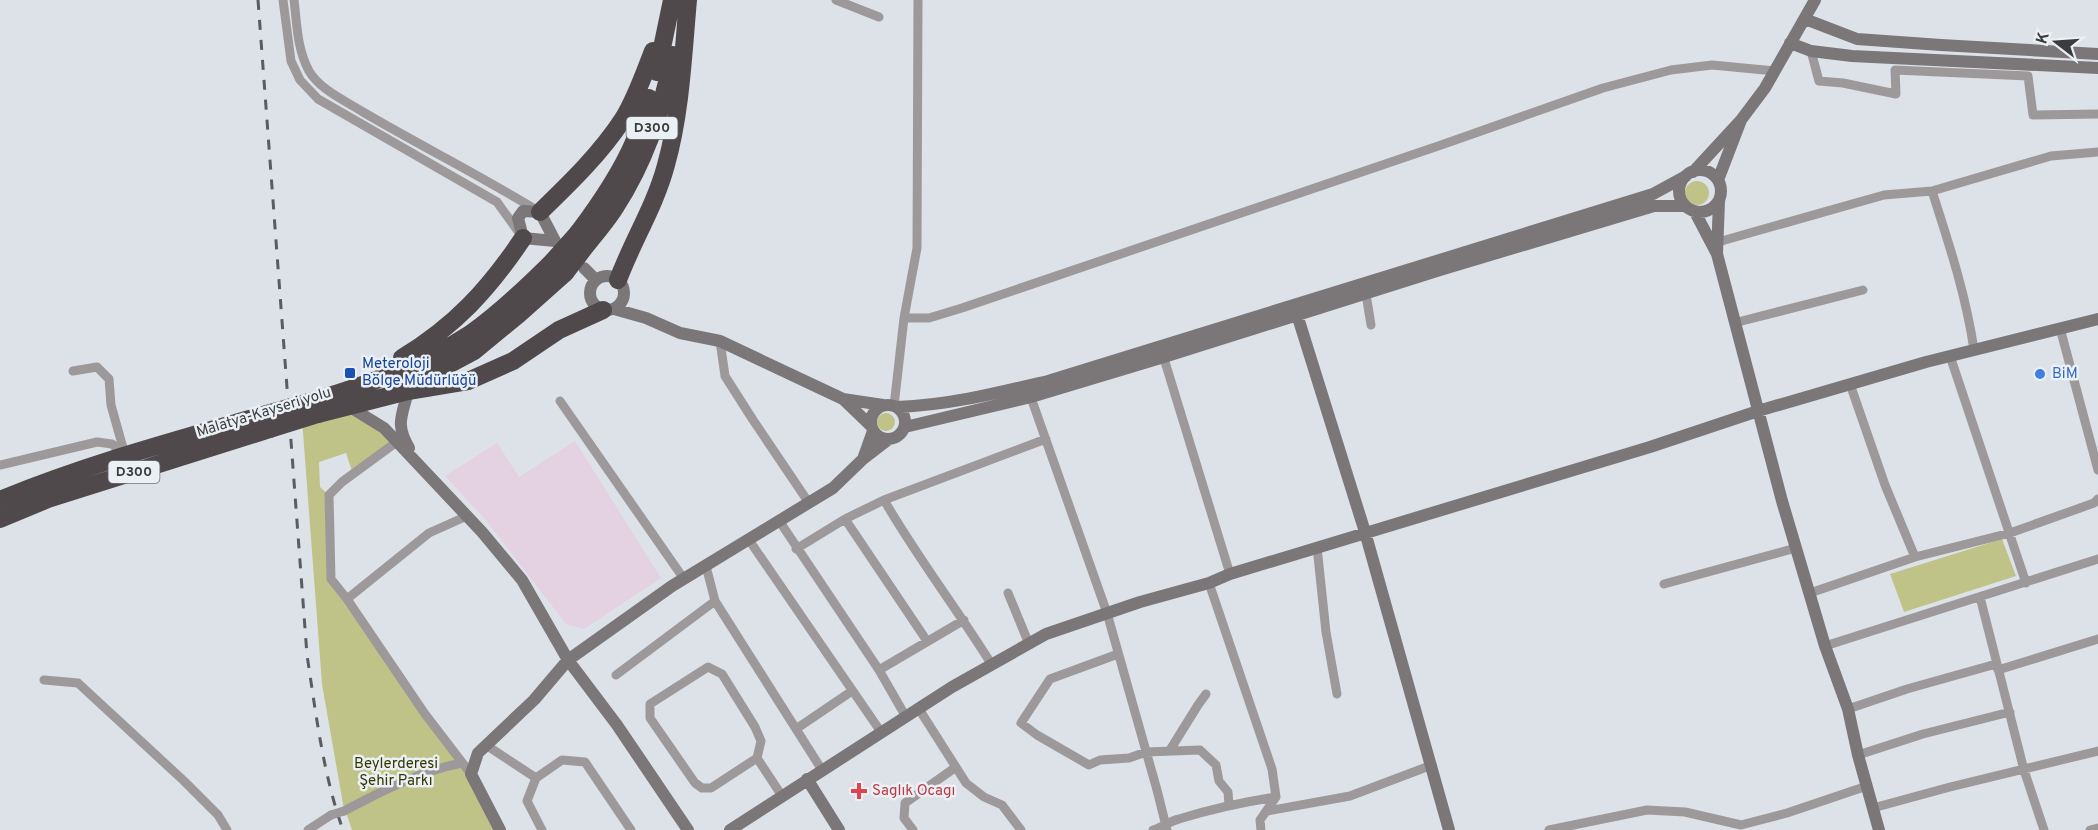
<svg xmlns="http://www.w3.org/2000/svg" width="2098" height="830" viewBox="0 0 2098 830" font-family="Overpass,sans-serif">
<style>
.education{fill:#e4d1e1}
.green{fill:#c0c387}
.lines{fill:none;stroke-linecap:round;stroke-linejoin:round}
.street{stroke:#9d999a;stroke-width:9}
.secondary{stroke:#7b7678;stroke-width:12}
.highway{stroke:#50494b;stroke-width:18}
.rail{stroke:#5a5c5f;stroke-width:3;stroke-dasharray:10 10;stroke-linecap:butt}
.street-bridge{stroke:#9d999a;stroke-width:9}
.highway-bridge{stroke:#50494b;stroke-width:18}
.transit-dot{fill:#1a4fb4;stroke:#ebf0f5;stroke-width:2}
.shop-dot{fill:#3f7fe0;stroke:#ebf0f5;stroke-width:2}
.health-dot{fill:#e0444e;stroke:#ebf0f5;stroke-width:2}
.labels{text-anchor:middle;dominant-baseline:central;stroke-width:5;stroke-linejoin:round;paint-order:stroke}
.shield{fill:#ebf0f5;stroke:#707276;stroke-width:1.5}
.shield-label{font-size:14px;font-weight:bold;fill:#3b3c3f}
.transit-label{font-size:15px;fill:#164399;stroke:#ebf0f5;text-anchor:start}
.shop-label{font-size:15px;fill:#366cbe;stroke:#ebf0f5;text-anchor:start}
.street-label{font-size:15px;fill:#3b3c3f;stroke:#ebf0f5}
.park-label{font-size:15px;fill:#363600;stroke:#ebf0f5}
.health-label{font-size:15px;fill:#be3a42;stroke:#ebf0f5;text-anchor:start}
</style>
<rect width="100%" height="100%" fill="#dde2e8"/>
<path class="education" d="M 575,441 L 661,578 L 584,629 L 566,624 L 485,519 L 445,476 L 497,443 L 519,477 Z"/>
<path class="green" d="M1685 193a12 12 0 1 1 24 0a12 12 0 1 1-24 0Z
M 350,407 L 397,441 L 353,474 L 346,453 L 319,462 L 320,487 L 329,495 L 331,579 L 471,774 L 500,830 L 352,830 L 343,804 L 322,684 L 302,419 Z
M877 422a9 9 0 1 1 18 0a9 9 0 1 1-18 0Z
M 2002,539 L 2016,576 L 1904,612 L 1890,574 Z"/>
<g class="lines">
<path class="street" d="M 283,0 L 291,61 L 300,80 L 318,99 L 497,202 L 520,234
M 294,0 C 297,24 297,49 309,71 C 320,90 346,101 363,112 C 421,146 481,176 538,211
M 836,0 L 879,17
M 1811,51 L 1819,81 L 1843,83 L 1896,94 L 1895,70 L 2028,76 L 2033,115 L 2098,114
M 1718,242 L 1884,195 L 1932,191
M 1365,288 L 1371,325
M 904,318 L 929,318 L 962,308 L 1444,144 L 1603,88 L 1671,70 L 1712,65 L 1775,71
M 1734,323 L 1863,290
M 2060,328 L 2098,470
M 720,341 L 725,376 L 753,420 L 809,503
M 1974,350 C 1966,295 1949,244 1932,191 L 2051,156 L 2098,152
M 1162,352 L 1230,574
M 1950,356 L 2026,583
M 73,371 L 97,367 L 109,379 L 111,405 L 125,455
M 1850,384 L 1885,485 L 1915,557
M 1029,392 L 1107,613 L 1157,790 L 1167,830
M 560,401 L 684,579
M 894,406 L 904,318 L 917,248 L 918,0
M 0,465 L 97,442 L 112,444 L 125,455
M 884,500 C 917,557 957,609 992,665
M 467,516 L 429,533 L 347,599 L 425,714 L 471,774
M 845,519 L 927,641
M 780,522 L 879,670 L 906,717
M 749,540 L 881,732
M 1317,547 L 1326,632 L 1337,694
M 796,549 L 845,519 L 884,500 L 1046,439
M 706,566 L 715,601 L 822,770
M 1209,583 L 1272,769 L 1276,797 L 1260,820 L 1261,830
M 1664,584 L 1796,548
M 1008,593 L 1029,644
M 1810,593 L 1915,557 L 2010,533 L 2094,503 L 2098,499
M 1980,597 L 2024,770 L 2044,830
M 347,599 L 331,579 L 329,495 L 342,482 L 402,438
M 1825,646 L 2098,559
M 1118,654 L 1050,679 L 1021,723 L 1037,735 L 1089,765 L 1100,760 L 1129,758 L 1146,752 L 1200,750 L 1216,765 L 1219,781 L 1228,792 L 1229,805
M 879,670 L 964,620
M 1998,670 L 2098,639
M 616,675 L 715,601
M 44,680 L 78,683 L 184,781 L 218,815 L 227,830
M 919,709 L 966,783 L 984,797 L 1002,805 L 1021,830
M 1848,709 L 1907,689 L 1996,664
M 796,729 L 852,691
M 486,745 L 536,778 L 562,760 L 585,762 L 631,830
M 1170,750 L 1198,705 L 1206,694
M 1858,755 L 1923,734 L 2010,712
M 757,758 L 711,788 L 702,788 L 695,783 L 650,718 L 650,704 L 708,667 L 722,674 L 755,727 L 761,741 L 757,758 L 782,796
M 536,778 L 527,801 L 542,830
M 1873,808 L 1950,787 L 2098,751
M 344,811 C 382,791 420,771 462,763
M 1267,811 L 1350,796 L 1432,765
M 308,830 L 331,815
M 913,830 L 904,818 L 905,803 L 956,767
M 1153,830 C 1163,827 1170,821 1179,819 C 1211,809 1243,802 1276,797
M 1549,830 L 1647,810 L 1685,812 L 1741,825 L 1787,813 L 1867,786
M 2090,830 L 2098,828"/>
<path class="secondary" d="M 1805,19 L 1857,39 L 1941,45 L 2098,54
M 1790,43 L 1811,51 L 1852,56 L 2098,68
M 1741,120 L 1765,88 L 1815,0
M1679 191a21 21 0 1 1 42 0a21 21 0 1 1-42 0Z
M 1693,172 L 1741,120 L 1718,180
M 523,211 L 540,212 L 555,241 L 523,238 L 518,218 Z
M 1695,212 L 1717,254 L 1719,201
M 1717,254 L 1782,501 L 1825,646 L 1848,709 L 1858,755 L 1879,830
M 584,268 L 596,280
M590 293a17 17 0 1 1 34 0a17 17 0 1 1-34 0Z
M 1295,308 L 1365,532 L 1449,830
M 614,309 L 646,318 L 680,333 L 720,341 L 843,399
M 408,391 C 402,417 395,423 409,448
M871 422a17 17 0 1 1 34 0a17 17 0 1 1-34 0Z
M 350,407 L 384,428 L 482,532 L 522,580 L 568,660 L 617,725 L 688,830
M 897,407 C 949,405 997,393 1048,381 L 1653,194 L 1686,176
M 871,426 L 843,399 L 883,405
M 905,427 L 1031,397 L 1164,357 L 1440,270 L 1654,206 L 1685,206
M 873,431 L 863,459 L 889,439
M 807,779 L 839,830
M 500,830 L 471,774 L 478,753 L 534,700 L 568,660 L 672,586 L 833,488 L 863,459
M 730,830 L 952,687 L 1046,634 L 1140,602 L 1209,583 L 1230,574 L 1650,447 L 1758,411 L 1926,362 L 2098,319"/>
<path class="highway" d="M 657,72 L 672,0
M 540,212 C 570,183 601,153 623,119 C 636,98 644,74 653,51
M 578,233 C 599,205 620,175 634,142 C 640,128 644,113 649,98
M 588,243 C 598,231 608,219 616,206 C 645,161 663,107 673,55
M 618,280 C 633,240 655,206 666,165 C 681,111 683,55 688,0
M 402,358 C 455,326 489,289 523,238
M 411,388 L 416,382 L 474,351 L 519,314 L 565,273
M 313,401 C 367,385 423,365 470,334 C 500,313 527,287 553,261
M 318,414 L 408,391 L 468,381 L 513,361 L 559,330 L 603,310
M 0,500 C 87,464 177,440 267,414
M 0,519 L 48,499 L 270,429"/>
<path class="rail" d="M 258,0 L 307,655 C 316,714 323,774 343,830"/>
<path class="street-bridge" d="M 331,815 L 344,811"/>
<path class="highway-bridge" d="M 553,261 L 578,233
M 565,273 L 588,243
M 267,414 L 313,401
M 270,429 L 318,414"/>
</g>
<rect class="transit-dot" x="344" y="367" width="12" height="12" rx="3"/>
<circle class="shop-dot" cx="2040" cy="374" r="6"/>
<path class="health-dot" d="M856 782h6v6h6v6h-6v6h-6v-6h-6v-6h6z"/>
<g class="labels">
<g class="shield">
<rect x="626.5" y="117" width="51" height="22" rx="4.5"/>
<rect x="108.5" y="461" width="51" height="22" rx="4.5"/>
</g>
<g class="shield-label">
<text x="652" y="128">D300</text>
<text x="134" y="472">D300</text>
</g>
<g class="transit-label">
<text x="362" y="364">Meteroloji<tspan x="362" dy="17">Bölge Müdürlüğü</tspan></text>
</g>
<g class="shop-label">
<text x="2052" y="374">BiM</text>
</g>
<g class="street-label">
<text transform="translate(264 413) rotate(-17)">Malatya-Kayseri yolu</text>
</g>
<g class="park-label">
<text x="396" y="764">Beylerderesi<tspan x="396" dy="17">Şehir Parkı</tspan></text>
</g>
<g class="health-label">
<text x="872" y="791">Saglık Ocagı</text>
</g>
</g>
<g transform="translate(2056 42) rotate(287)" stroke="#ebf0f5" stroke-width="4.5" paint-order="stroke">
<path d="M0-4.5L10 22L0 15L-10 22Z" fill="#3b3c3f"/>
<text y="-9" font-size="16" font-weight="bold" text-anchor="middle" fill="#3b3c3f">K</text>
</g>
</svg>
